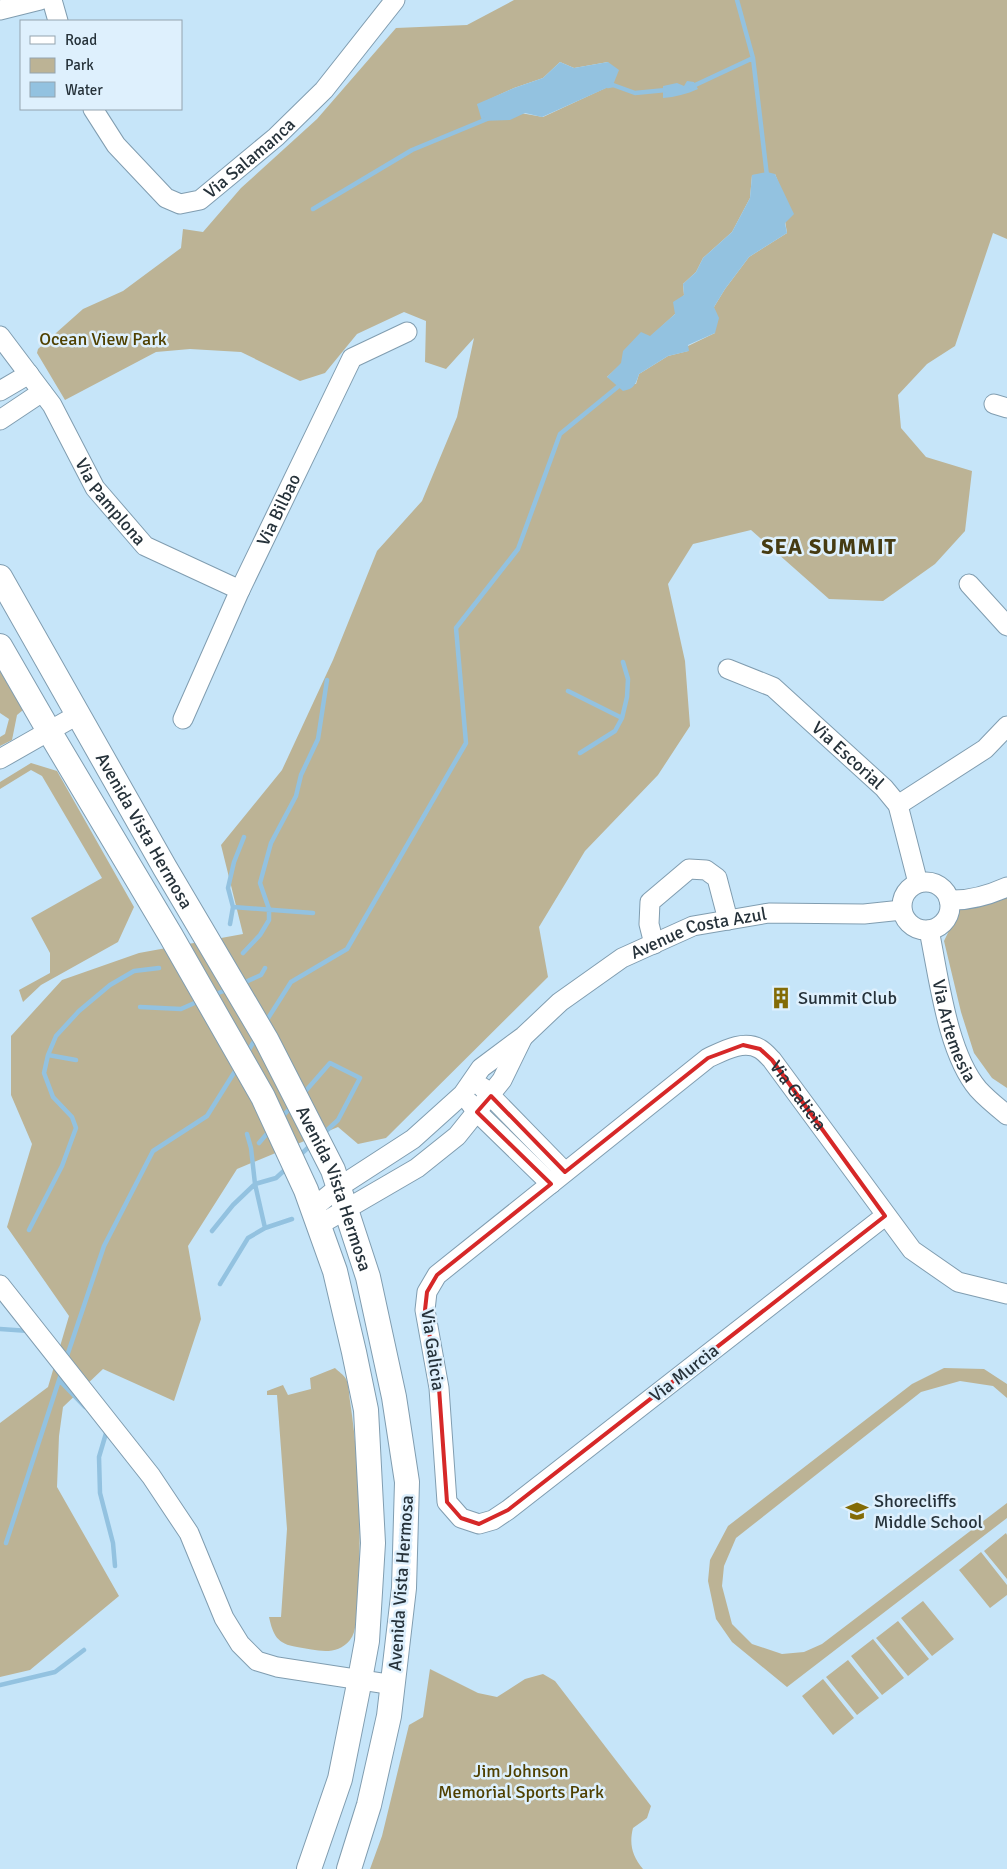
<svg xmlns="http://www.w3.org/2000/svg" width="1007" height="1869" viewBox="0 0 1007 1869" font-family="Signika,sans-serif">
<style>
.green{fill:#bcb395;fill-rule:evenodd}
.water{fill:#93c2e0}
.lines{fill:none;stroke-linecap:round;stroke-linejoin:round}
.stream{stroke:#93c2e0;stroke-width:4.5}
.minor-casing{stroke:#809db0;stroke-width:21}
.major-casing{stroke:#809db0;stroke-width:26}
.minor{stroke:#fff;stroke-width:19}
.major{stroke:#fff;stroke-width:24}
.marked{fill:none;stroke:#d62828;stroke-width:4;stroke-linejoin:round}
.labels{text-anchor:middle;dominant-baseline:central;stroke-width:5;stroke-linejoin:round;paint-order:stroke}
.street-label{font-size:18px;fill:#26323a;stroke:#def0fd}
.park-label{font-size:18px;fill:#4f4000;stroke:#def0fd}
.poi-label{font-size:18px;fill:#26323a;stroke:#def0fd;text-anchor:start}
.district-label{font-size:22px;font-weight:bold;letter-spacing:1px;fill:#463b12;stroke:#def0fd}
</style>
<rect width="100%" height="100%" fill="#c6e5f9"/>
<path class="green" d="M 514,0 L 1007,0 L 1007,239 L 993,233 L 955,346 L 927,364 L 898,395 L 901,428 L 926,457 L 972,471 L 965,531 L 935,564 L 883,601 L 829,599 L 751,530 L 693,544 L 668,584 L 685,661 L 690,726 L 658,775 L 585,851 L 539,927 L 548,977 L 386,1138 L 358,1144 L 338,1127 L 237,1169 L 188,1246 L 201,1319 L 174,1401 L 103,1369 L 63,1407 L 59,1436 L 57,1487 L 119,1596 L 30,1670 L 0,1677 L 0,1423 L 48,1387 L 69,1316 L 7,1227 L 32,1144 L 11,1095 L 11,1036 L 62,980 L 139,953 L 243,934 L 221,845 L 282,770 L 333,660 L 377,551 L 422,501 L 457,417 L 474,338 L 446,369 L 425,362 L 426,321 L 404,312 L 357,334 L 325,373 L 300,381 L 241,352 L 190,349 L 156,352 L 65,400 L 37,353 L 38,349 L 83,309 L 123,291 L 181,248 L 183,229 L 203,232 L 241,188 L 317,119 L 396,28 L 467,25 ZM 560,62 L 574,68 L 608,62 L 612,85 L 543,117 L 477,105 L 514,88 L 543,78 ZM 775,174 L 779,184 L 787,233 L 749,257 L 725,289 L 714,307 L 715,333 L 688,346 L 688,351 L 668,356 L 639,374 L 636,384 L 607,377 L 675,314 L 684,295 L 683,284 L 696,272 L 703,258 L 732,232 L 750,198 L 752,175 Z
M 0,671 L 23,710 L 17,715 L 12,740 L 0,746 L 0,737 L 5,734 L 9,719 L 0,713 Z
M 31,763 L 57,771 L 134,907 L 118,942 L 41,985 L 23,1002 L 19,990 L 50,973 L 50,953 L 31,918 L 102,878 L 42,776 L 31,770 L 0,789 L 0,782 Z
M 1007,895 L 1007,1088 L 992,1078 L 974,1053 L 961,1012 L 944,941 L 959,910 Z
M 335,1368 C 338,1371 344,1375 346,1379 C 349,1384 349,1395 350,1401 C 360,1468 362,1536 357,1603 C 356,1614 357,1632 350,1640 C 336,1657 316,1650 297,1647 C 277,1644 273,1635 269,1617 L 281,1617 L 287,1529 L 277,1395 L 267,1395 L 267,1391 L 283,1385 L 288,1395 L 311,1389 L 310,1378 Z
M 944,1368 L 984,1369 L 1007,1384 L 1007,1398 L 993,1386 L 960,1381 L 921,1392 L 736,1538 L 724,1566 L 722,1586 L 732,1624 L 752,1644 L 782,1654 L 804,1652 L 822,1644 L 1007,1503 L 1007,1518 L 787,1687 L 732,1642 L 716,1619 L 708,1581 L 710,1560 L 728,1526 L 912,1384 Z
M 1006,1533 L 1007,1535 L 1007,1579 L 984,1551 Z
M 981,1552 L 1007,1585 L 1007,1595 L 990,1608 L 959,1570 Z
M 923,1601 L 954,1639 L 932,1656 L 901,1618 Z
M 898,1621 L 929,1659 L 908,1676 L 876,1638 Z
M 873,1639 L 904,1678 L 882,1695 L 851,1656 Z
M 848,1660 L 879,1698 L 857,1715 L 826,1677 Z
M 430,1669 L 478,1693 L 497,1697 L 525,1679 L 543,1674 L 555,1681 L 651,1806 L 647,1818 L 633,1828 C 629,1844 632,1856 643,1869 L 370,1869 L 382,1836 L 409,1725 L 423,1717 Z
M 823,1679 L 854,1718 L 833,1735 L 802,1696 Z"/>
<path class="water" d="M 560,62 L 574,68 L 608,62 L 619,70 L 613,85 L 542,117 L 525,113 L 510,120 L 482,121 L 477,104 L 514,88 L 543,78 Z
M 687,81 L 694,82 L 698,89 C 687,94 675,97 663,98 L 663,86 L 677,83 L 684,86 Z
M 767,172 L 775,174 L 794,214 L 785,223 L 787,233 L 749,257 L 725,289 L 714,307 L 719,318 L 715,333 L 688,345 L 689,351 L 668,356 L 639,374 C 636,384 634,389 623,391 L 607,377 L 621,363 L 623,351 L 641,332 L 650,336 L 675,314 L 673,302 L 684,295 L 683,284 L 696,272 L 703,258 L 732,232 L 750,198 L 752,175 Z"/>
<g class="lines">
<path class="stream" d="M 737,0 L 753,58 L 767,176
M 608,86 L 613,85 L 635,93 L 666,90
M 691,87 L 753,58
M 313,209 L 412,150 L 487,119
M 568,691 L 622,718
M 580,753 L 615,731 L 622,718 L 627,697 L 628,679 L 623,662
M 233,907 L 313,913
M 230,924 L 233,907 L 228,888 L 234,862 L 244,837
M 243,953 L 260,935 L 269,920 L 269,909 L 260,883 L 271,843 L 296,796 L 301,775 L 318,739 L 327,680
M 241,984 L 261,975 L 265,968
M 213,995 L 229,989
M 140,1007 L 181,1009 L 199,1001
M 265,1023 L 291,982 L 347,949 L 466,743 L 456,628 L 518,549 L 560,434 L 620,385
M 247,1053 L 256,1038
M 48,1055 L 76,1060
M 303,1094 L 330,1063 L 360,1078 L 338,1120 L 323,1134
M 281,1118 L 293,1105
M 247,1134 L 251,1148 L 255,1184 L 265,1228
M 259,1143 L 271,1129
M 299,1156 L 312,1144
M 29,1230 L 62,1166 L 76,1128 L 72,1117 L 53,1097 L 44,1073 L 48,1055 L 56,1036 L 79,1011 L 110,985 L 134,971 L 159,968
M 212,1231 L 233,1205 L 255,1184 L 276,1178 L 288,1167
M 220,1284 L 248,1238 L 265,1228 L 292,1219
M 0,1329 L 29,1331
M 66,1359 L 104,1246 L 153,1151 L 207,1116 L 237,1068
M 59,1380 L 85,1407
M 107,1430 L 99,1457 L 100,1493 L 113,1543 L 115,1566
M 6,1543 L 62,1371
M 0,1685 L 55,1672 L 84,1650"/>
<g class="minor-casing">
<g id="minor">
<path d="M 52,0 L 58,21"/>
<path d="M 0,10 L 40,0"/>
<path id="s1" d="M 93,109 L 116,145 L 166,198 L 180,204 L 200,200 L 276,137 L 324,90 L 395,0"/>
<path id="s2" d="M 0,336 L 52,405 L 95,488 L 145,546 L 240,590"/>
<path d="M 0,391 L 29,374"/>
<path d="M 994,404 L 1007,408"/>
<path d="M 0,420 L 42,392"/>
<path d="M 969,584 L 1007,626"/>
<path id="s3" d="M 728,669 L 773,687 L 884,788 L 898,805 L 918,883"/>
<path id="s4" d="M 183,719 L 240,590 L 352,358 L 407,332"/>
<path d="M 0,759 L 79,714"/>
<path d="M 898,805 L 985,749 L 1007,726"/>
<circle cx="926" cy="906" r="24"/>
<path d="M 949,900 C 968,901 989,895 1007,887"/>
<path id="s5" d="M 929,930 C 939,978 947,1052 978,1089 C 987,1099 997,1107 1007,1115"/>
<path d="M 654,944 L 649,924 L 650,902 L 689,869 L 706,870 L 717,878 L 728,920"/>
<path d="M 482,1087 L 565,1172"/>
<path d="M 470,1103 L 477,1112 L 551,1184"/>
<path id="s6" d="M 313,1208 L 339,1187 L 413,1139 L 463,1094 L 481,1068 L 524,1036 L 560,1002 L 622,958 L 693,926 L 769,913 L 864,914 L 902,910"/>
<path id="s7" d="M 885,1216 L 508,1510 L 493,1520 L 479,1524 L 461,1518 L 447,1502 L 439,1388 L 425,1310 L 427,1292 L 437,1275 L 708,1058 C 723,1051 744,1039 760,1049 C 765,1052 769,1057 772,1060 L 912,1250 L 958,1282 L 1007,1294"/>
<path d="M 319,1225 L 417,1168 L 457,1136 L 502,1080 L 522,1039"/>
<path d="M 0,1285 L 151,1476 L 189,1533 L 224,1618 L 240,1644 L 257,1661 L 277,1667 L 394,1685"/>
</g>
</g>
<g class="major-casing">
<g id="major">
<path id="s8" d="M 0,577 L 165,868 L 266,1039 L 333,1170 L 368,1277 L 394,1397 L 407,1482 L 404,1588 L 389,1716 L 369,1805 L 349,1869"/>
<path d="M 0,646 L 49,731 L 171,936 L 263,1097 L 306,1190 L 335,1271 L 354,1352 L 366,1410 L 373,1543 L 367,1641 L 360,1679 L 340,1779 L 309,1869"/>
</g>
</g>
<use href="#minor" class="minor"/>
<use href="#major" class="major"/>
</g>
<path class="marked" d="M 743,1045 L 760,1049 L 772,1060 L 885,1216 L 508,1510 L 479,1524 L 461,1518 L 447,1502 L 439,1388 L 425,1310 L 427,1292 L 437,1275 L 551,1184 L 477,1112 L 491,1096 L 565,1172 L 708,1058 Z"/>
<defs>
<g id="building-bare" transform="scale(1.725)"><path d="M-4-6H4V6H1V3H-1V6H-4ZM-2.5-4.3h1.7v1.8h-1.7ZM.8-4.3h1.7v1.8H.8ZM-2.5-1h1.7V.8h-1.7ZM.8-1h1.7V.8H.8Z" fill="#836b06" stroke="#def0fd" stroke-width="2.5" paint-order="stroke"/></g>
<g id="school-bare" transform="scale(1.725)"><path d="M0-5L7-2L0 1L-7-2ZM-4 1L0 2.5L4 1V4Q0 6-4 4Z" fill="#836b06" stroke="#def0fd" stroke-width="2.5" paint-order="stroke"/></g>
</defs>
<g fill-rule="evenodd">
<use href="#building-bare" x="781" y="998"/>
<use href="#school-bare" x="857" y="1511"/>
</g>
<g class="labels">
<g class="street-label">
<text stroke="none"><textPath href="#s1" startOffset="216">Via Salamanca</textPath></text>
<text stroke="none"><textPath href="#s2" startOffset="200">Via Pamplona</textPath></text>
<text stroke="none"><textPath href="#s4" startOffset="230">Via Bilbao</textPath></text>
<text stroke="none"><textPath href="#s3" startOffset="150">Via Escorial</textPath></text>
<text stroke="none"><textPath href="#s8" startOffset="292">Avenida Vista Hermosa</textPath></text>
<text stroke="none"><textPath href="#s6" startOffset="481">Avenue Costa Azul</textPath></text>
<text stroke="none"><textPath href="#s5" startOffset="104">Via Artemesia</textPath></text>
<text stroke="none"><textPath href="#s7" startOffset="1245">Via Galicia</textPath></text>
<text stroke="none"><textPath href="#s8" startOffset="698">Avenida Vista Hermosa</textPath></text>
<text transform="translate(433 1350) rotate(82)">Via Galicia</text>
<text transform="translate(684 1373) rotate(-38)">Via Murcia</text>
<text transform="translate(401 1583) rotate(-86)">Avenida Vista Hermosa</text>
</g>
<g class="park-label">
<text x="103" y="339">Ocean View Park</text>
<text x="521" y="1771">Jim Johnson<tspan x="521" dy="21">Memorial Sports Park</tspan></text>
</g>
<g class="poi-label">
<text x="798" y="998">Summit Club</text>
<text x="874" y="1501">Shorecliffs<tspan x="874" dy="21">Middle School</tspan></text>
</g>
<g class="district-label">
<text x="829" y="546">SEA SUMMIT</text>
</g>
</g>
<rect x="20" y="20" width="162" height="90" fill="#def0fd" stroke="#94a4af"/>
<rect x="30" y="36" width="25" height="8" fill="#ffffff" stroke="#94a4af"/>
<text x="65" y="45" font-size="15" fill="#26323a">Road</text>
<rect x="30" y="58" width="25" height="15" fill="#bcb395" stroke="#94a4af"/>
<text x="65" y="70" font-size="15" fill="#26323a">Park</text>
<rect x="30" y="82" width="25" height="15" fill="#93c2e0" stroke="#94a4af"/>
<text x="65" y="95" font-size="15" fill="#26323a">Water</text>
</svg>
